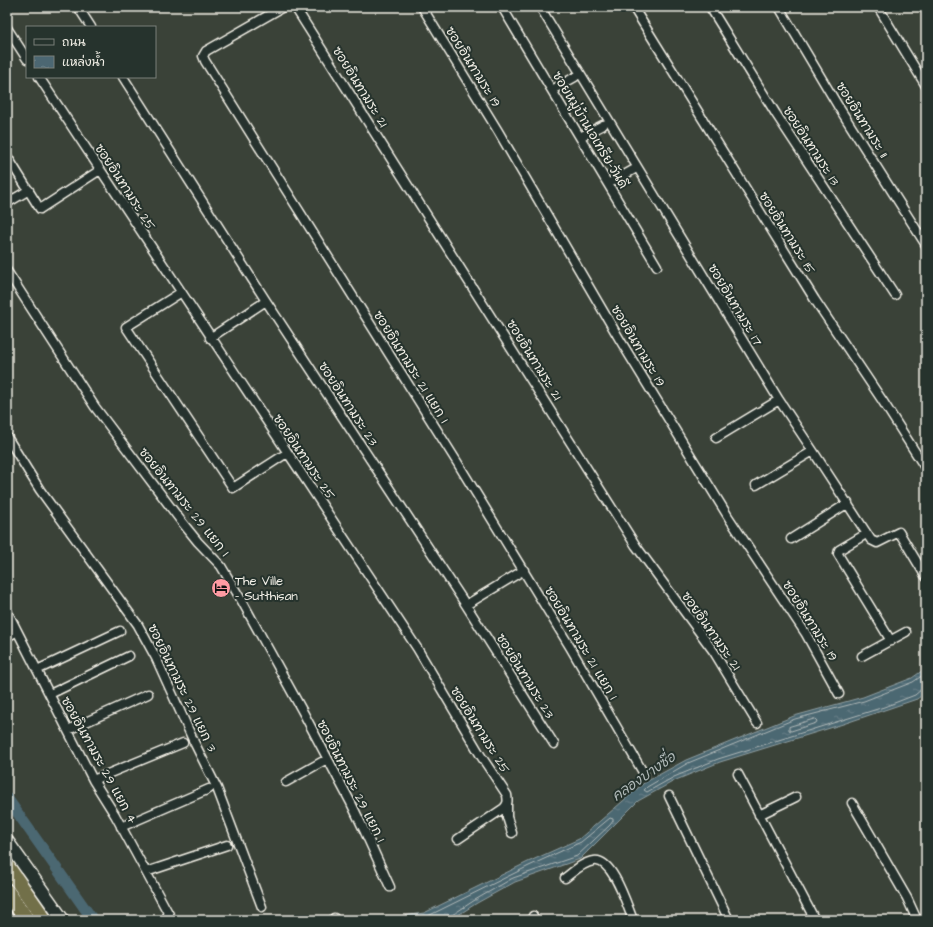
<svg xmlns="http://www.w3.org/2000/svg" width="933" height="927" viewBox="0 0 933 927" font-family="'Architects Daughter','Playpen Sans Thai',sans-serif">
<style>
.water{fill:url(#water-ripples);stroke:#8f9ea1}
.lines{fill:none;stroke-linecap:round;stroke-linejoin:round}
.shore{stroke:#b1bab9;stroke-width:1}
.canal{stroke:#4c6772;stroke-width:11}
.minor-casing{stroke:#f4f1e8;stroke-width:11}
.secondary-casing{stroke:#f4f1e8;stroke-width:15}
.trunk-casing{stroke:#f4f1e8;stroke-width:17}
.motorway-casing{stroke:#f4f1e8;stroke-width:18}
.minor{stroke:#26332d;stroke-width:8}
.secondary{stroke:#26332d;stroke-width:12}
.trunk{stroke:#726f4a;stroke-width:14}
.motorway{stroke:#726f4a;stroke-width:15}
.labels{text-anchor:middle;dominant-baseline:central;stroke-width:4;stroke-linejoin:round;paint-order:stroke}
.street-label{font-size:13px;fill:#f4f1e8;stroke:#26332d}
.poi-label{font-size:13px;fill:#f4f1e8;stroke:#26332d;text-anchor:start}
.water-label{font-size:14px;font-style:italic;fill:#b1bab9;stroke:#26332d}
</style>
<defs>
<pattern id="water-ripples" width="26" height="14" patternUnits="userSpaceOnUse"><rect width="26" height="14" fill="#4c6772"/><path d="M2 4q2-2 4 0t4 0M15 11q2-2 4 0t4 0" fill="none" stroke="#667d86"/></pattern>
</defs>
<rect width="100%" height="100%" fill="#3a4238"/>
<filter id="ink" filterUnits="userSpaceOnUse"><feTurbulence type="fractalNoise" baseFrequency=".025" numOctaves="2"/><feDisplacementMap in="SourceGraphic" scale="8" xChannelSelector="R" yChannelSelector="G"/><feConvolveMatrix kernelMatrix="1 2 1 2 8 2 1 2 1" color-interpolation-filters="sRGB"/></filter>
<g filter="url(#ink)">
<path class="water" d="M 926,668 L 926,692 L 917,699 L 843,724 L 720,762 L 676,780 L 638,801 L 580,859 L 515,882 L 477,903 L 452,919 L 375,920 L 424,913 L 528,862 L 579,839 L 644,783 L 686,760 L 794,716 L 863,697 L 912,678 Z"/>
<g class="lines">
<path class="shore" d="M 926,673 L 913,682 L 864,701 L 795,719 L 688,763 L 647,787 L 644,790 L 647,792 L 674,777 L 718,759 L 884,707 L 915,695 L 922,689 L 926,689
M 815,719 L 817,721 L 816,723 L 791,731 L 789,730 L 789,727 Z
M 402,920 L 426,917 L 529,866 L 581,842 L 610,818 L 613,819 L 613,821 L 610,825 L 577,856 L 513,878 L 475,900 L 452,915 L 449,920"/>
<path class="canal" d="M 7,798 L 93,920"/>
<g class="minor-casing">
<path id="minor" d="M 78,7 L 91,27
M 283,7 L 206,51 L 203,56 L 205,61 L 457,462 L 570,647 L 644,774
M 295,7 L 636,546 L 714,652 L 757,723
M 422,7 L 498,131 L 620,340 L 729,518 L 806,634 L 839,694
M 502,7 L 657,266
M 540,7 L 779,400 L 813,451 L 871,540 L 877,543 L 899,532 L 926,577
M 633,7 L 815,300 L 882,400 L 926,469
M 710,7 L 776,114 L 895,295
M 779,7 L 838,106 L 926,245
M 878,7 L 926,86
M 7,28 L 27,59
M 39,77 L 417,648 L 481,756 L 507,795 C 508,801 508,804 504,808 L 458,839
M 123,77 L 266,301 L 466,605 L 554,744
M 552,90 L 575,77
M 580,137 L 603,125
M 7,156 L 40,209 L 100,170
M 608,184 L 633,170
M 7,203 L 29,190
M 7,271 L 95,407 L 181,521 L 198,542 L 221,566 L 243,603 L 304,714 L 351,803 L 365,832 L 390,887
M 180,293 L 126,327 L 233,488 L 287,453
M 210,338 L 266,301
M 7,437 L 40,490 L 138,625 L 156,658 L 194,742 L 217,788 L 262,907
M 716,438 L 779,400
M 756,485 L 813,451
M 866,534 L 839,550 L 838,554 L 891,641
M 791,539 L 848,503
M 466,605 L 524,570
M 7,611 L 93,780 L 115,815 L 172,920
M 7,637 L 17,631
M 862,656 L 906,632
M 37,670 L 120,631
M 50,694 L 129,656
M 68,730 L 148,694
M 738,774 L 815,920
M 93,780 L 183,743
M 286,782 L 327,759
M 669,796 L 729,920
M 852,803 L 907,898 L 917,920
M 507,804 L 507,817 L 512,833
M 759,815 L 796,797
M 121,827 L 209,789
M 146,872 L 227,845
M 565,878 C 573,872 583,862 594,861 C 613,858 627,906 633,920
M 533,916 L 535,920
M 334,918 L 335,920"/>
</g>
<g class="secondary-casing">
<path id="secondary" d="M 7,841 L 63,920"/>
</g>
<g class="trunk-casing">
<path id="trunk" d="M 7,866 L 45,920"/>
</g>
<g class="motorway-casing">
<path id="motorway" d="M 7,892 L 27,920"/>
</g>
<use href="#minor" class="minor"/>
<use href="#secondary" class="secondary"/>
<use href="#trunk" class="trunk"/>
<use href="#motorway" class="motorway"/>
</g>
</g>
<defs>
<g id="hotel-disc" transform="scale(1)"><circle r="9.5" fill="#ff9aa2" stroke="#26332d"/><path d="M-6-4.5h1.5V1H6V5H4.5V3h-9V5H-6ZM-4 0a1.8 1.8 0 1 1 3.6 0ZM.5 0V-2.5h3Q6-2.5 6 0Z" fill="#111"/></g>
</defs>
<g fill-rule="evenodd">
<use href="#hotel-disc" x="221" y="588"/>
</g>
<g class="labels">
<g class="street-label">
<text transform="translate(473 67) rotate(58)">ซอยอินทามระ 19</text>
<text transform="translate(360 87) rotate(58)">ซอยอินทามระ 21</text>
<text transform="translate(862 120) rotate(58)">ซอยอินทามระ 11</text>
<text transform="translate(590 130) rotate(59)">ซอยหมู่บ้านเอเทรีย-วันดี</text>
<text transform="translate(811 146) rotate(57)">ซอยอินทามระ 13</text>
<text transform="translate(125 187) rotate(57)">ซอยอินทามระ 25</text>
<text transform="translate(787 233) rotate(58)">ซอยอินทามระ 15</text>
<text transform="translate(735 305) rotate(59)">ซอยอินทามระ 17</text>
<text transform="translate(638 346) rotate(59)">ซอยอินทามระ 19</text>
<text transform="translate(534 360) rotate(58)">ซอยอินทามระ 21</text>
<text transform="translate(411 367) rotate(58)">ซอยอินทามระ 21 แยก 1</text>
<text transform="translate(348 404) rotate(57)">ซอยอินทามระ 23</text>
<text transform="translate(304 457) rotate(56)">ซอยอินทามระ 25</text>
<text transform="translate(184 502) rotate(51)">ซอยอินทามระ 29 แยก 1</text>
<text transform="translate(810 621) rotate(58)">ซอยอินทามระ 19</text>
<text transform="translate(711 631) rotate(55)">ซอยอินทามระ 21</text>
<text transform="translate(581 643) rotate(59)">ซอยอินทามระ 21 แยก 1</text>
<text transform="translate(525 676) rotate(58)">ซอยอินทามระ 23</text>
<text transform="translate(182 688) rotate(64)">ซอยอินทามระ 29 แยก 3</text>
<text transform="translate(480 730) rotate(58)">ซอยอินทามระ 25</text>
<text transform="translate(99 760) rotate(61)">ซอยอินทามระ 29 แยก 4</text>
<text transform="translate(351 781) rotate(63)">ซอยอินทามระ 29 แยก 1</text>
</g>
<g class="poi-label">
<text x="235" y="581">The Ville<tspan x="235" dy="15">- Sutthisan</tspan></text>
</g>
<g class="water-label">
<text transform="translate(644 777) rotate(-35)">คลองบางซื่อ</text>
</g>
</g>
<rect width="933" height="927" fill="none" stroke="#26332d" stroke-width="24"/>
<rect x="12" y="12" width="909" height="903" fill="none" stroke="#f4f1e8" stroke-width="1.5" filter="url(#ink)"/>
<rect x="26" y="26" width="130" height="52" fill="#26332d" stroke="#787f78"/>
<rect x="34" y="39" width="20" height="6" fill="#26332d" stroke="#787f78"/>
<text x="62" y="46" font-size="12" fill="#f4f1e8">ถนน</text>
<rect x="34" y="56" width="20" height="12" fill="url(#water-ripples)" stroke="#787f78"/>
<text x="62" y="66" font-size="12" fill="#f4f1e8">แหล่งน้ำ</text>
</svg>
